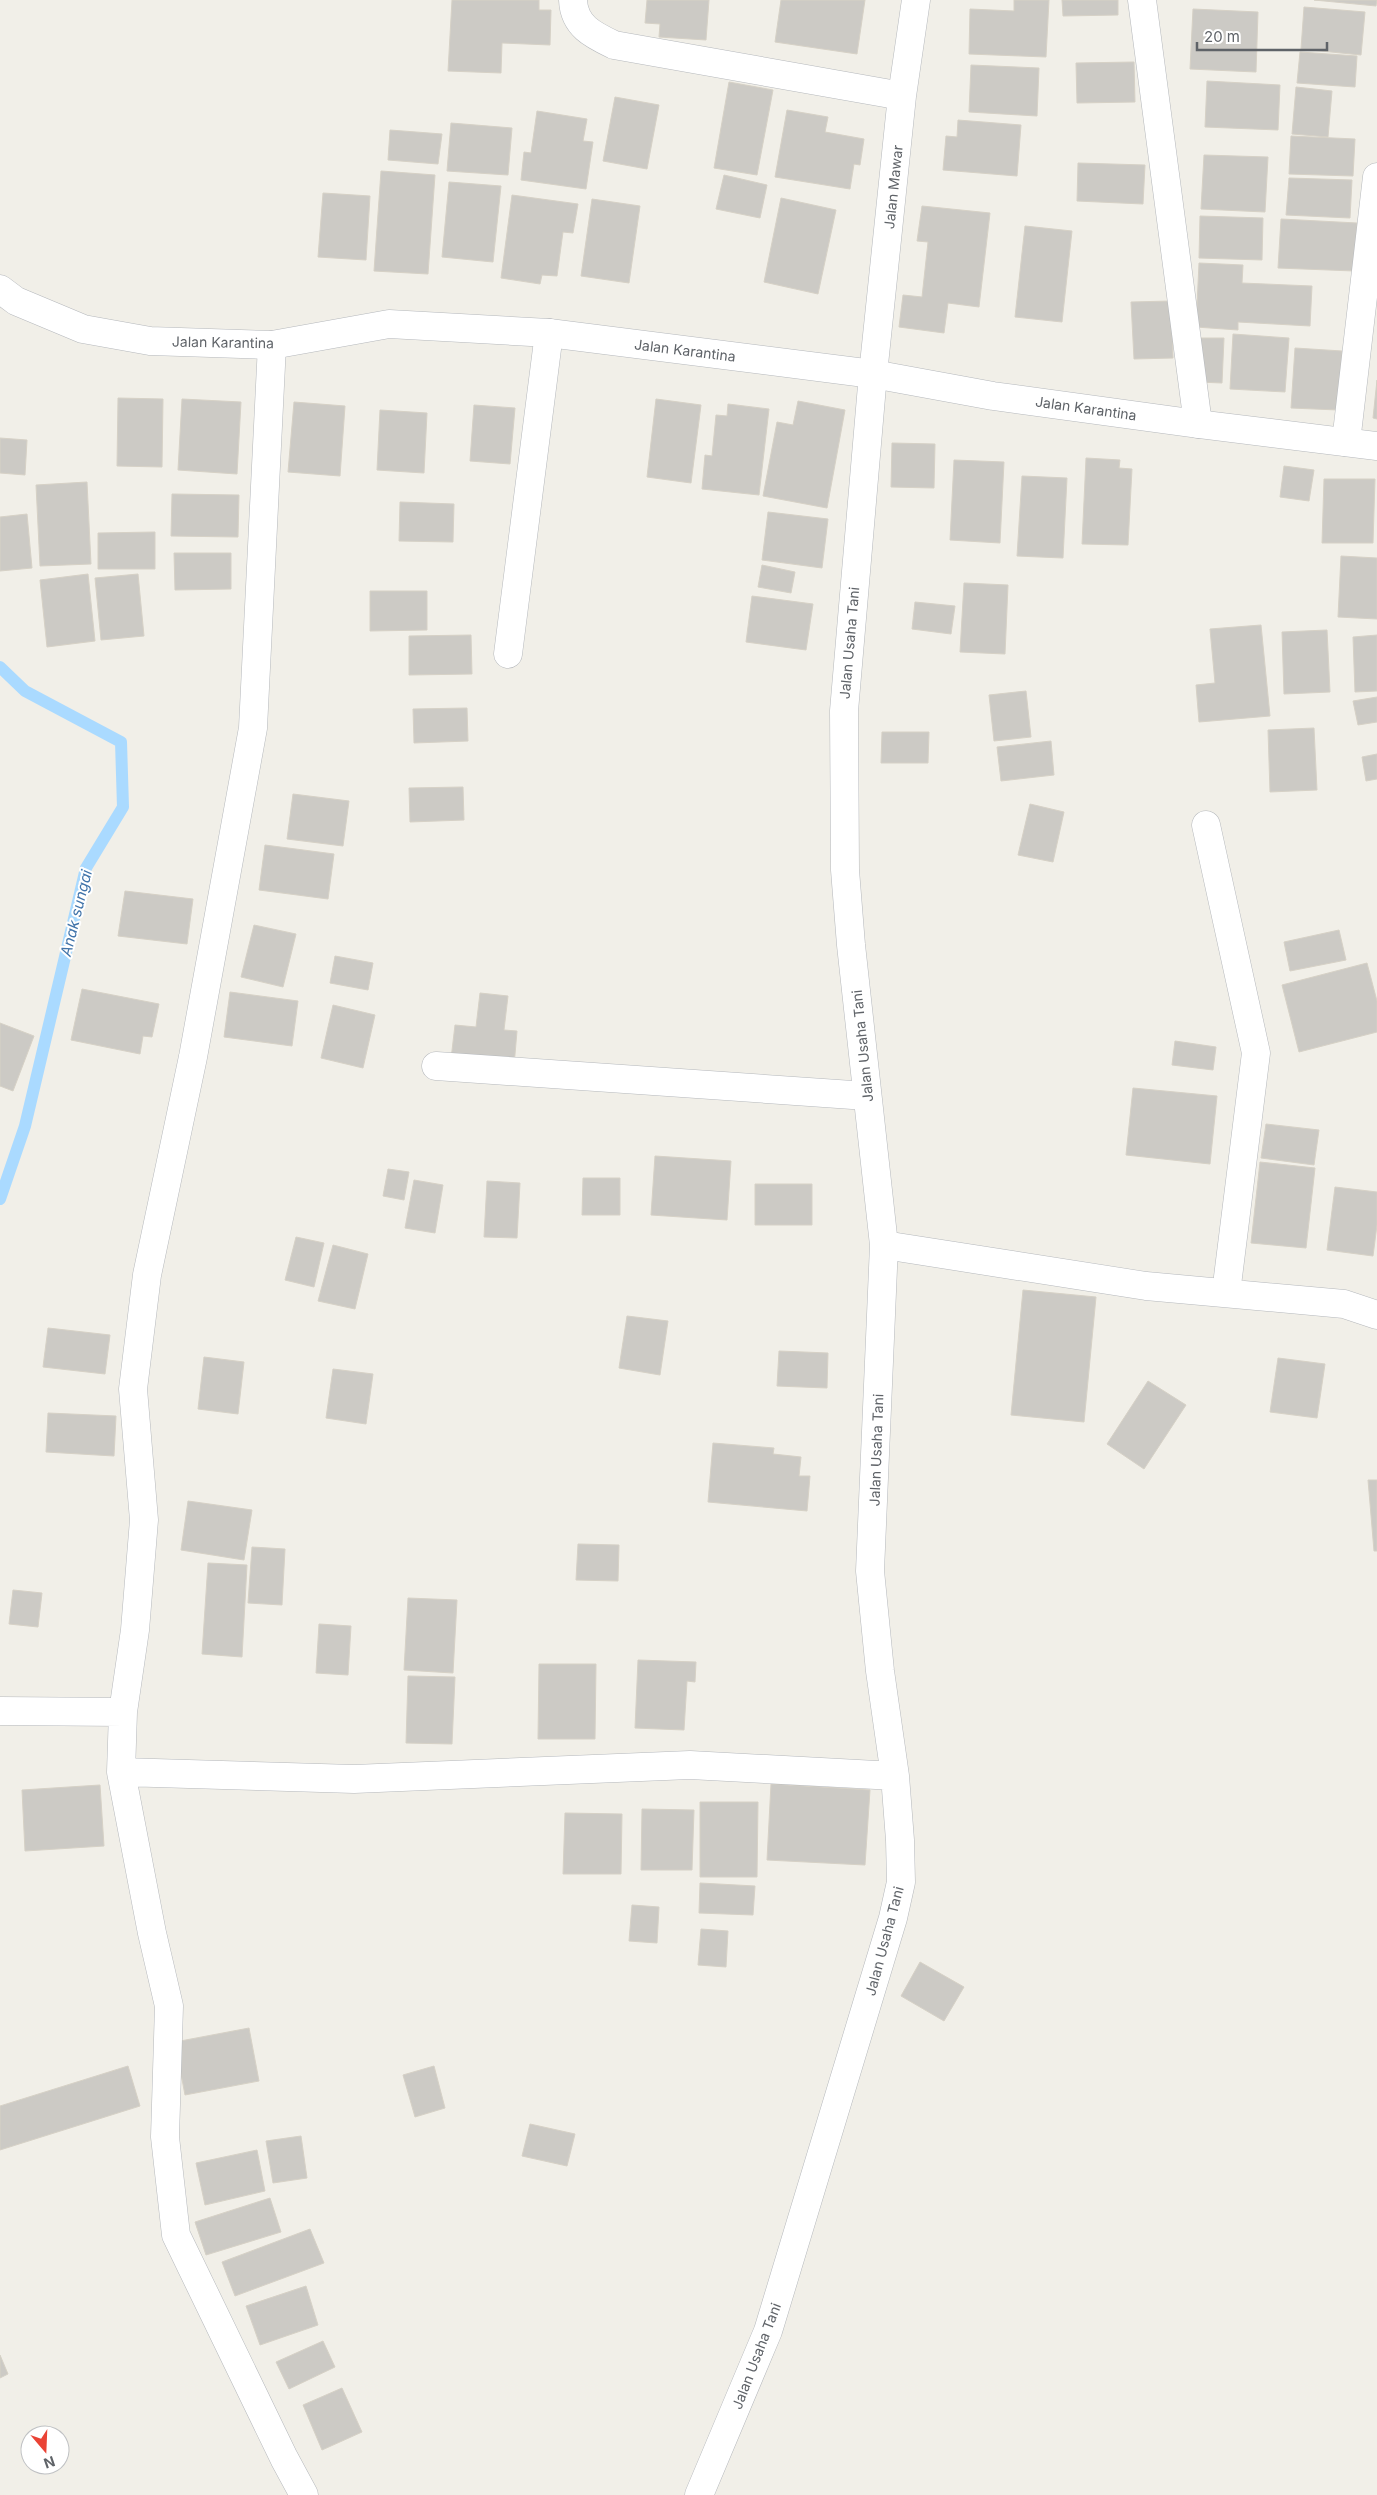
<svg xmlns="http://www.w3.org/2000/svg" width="1377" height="2495" viewBox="0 0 1377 2495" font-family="Inter,sans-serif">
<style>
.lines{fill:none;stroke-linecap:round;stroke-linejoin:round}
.stream{stroke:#aadaff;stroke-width:12}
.building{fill:#cccac5;stroke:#d6d1c6}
.minor-casing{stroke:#b5b8bc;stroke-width:29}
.tertiary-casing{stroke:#b5b8bc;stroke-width:29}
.minor{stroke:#fff;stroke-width:28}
.tertiary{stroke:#fff;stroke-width:28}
.labels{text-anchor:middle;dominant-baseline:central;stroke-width:4;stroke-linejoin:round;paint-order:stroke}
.street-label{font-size:14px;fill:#5f6368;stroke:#fff}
.water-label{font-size:15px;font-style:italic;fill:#4174aa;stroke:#fff}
</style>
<rect width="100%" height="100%" fill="#f1efe8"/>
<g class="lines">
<path class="stream" d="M 0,667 L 25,691 L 121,742 L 123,807 L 86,868 L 25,1126 L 0,1199"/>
</g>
<path class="building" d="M 452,0 L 539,0 L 539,10 L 551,10 L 550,45 L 502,43 L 501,73 L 448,71 Z
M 647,0 L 709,0 L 706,40 L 659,37 L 660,24 L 645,23 Z
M 781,0 L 865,0 L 857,54 L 775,42 Z
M 1014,0 L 1049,0 L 1046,57 L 969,54 L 970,9 L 1014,11 Z
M 1062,0 L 1118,0 L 1118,15 L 1063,16 Z
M 1314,0 L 1377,0 L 1376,6 Z
M 1304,7 L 1365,12 L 1361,55 L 1301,49 Z
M 1193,9 L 1258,12 L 1256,72 L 1190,69 Z
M 1300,52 L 1357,56 L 1355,87 L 1297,83 Z
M 1134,62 L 1135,102 L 1077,103 L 1076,63 Z
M 971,65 L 1039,68 L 1037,116 L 969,112 Z
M 1207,81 L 1280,85 L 1278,130 L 1205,127 Z
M 729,82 L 773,90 L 757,175 L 714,168 Z
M 1296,87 L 1332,91 L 1328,137 L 1292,134 Z
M 615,97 L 659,105 L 647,169 L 603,161 Z
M 787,110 L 828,117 L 825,132 L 864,139 L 860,165 L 854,164 L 850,189 L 775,177 Z
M 537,111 L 587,119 L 583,141 L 593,142 L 586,189 L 521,180 L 524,152 L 531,153 Z
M 958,120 L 1021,125 L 1017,176 L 943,170 L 946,136 L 957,137 Z
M 451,123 L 512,128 L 508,175 L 447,171 Z
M 390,130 L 442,134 L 438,164 L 388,160 Z
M 1291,136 L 1355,139 L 1353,176 L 1289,174 Z
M 1204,155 L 1268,157 L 1265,212 L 1201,209 Z
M 1078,163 L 1145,165 L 1143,204 L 1077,201 Z
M 381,171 L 435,175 L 428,274 L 374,271 Z
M 724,175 L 767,185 L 760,218 L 716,209 Z
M 1289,178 L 1352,180 L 1350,218 L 1286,215 Z
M 449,182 L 501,186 L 493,262 L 442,257 Z
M 323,193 L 370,196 L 366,260 L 318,257 Z
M 512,195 L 578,204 L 573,233 L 563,232 L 557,276 L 542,275 L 540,284 L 501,278 Z
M 781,198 L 836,210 L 818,294 L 764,282 Z
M 592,199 L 640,206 L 629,283 L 581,276 Z
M 922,206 L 990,213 L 979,307 L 948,303 L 944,333 L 899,327 L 903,295 L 922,297 L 928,242 L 917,241 Z
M 1200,216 L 1263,218 L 1262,260 L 1199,258 Z
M 1281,219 L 1357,223 L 1354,271 L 1278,268 Z
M 1025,226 L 1072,231 L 1062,322 L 1015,317 Z
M 1199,263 L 1243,265 L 1242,283 L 1312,286 L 1310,326 L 1238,322 L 1238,330 L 1196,327 Z
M 1171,301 L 1173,358 L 1134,359 L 1131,302 Z
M 1233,334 L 1289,338 L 1285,392 L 1230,389 Z
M 1199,338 L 1224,338 L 1222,383 L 1198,382 Z
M 1295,348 L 1342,351 L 1338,410 L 1291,408 Z
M 1377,380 L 1377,419 L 1373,418 Z
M 118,398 L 163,399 L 162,467 L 117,466 Z
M 182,399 L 241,402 L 237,474 L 178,470 Z
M 656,399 L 701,405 L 691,483 L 647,477 Z
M 798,401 L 845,410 L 827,508 L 763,496 L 777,422 L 793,425 Z
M 294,402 L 345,406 L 340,476 L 288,472 Z
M 728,404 L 769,409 L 759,495 L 702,489 L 705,455 L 712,456 L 716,415 L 727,416 Z
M 474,405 L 515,408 L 510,464 L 470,461 Z
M 380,410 L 427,413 L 424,473 L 377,470 Z
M 0,438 L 27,440 L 25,475 L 0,473 Z
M 892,443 L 935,444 L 934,488 L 891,487 Z
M 1086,458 L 1120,460 L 1119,468 L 1132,469 L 1128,545 L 1082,544 Z
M 954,460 L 1004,462 L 1000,543 L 950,540 Z
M 1284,466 L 1314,470 L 1309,501 L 1280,497 Z
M 1022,476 L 1067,478 L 1063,558 L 1017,556 Z
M 1324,479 L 1375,479 L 1373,543 L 1322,543 Z
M 87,482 L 91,564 L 40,566 L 36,485 Z
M 172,494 L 239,495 L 238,537 L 171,536 Z
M 400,502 L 454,504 L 453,542 L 399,541 Z
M 768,512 L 828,519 L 822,568 L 762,560 Z
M 27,514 L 32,568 L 0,571 L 0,517 Z
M 155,532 L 155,569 L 98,569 L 98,533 Z
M 174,553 L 231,553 L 231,589 L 175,590 Z
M 1341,556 L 1377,558 L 1377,619 L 1338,617 Z
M 762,565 L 795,572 L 791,593 L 758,587 Z
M 88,574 L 95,641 L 47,647 L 40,580 Z
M 138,574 L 144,636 L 101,640 L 95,578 Z
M 964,583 L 1008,585 L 1005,654 L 960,652 Z
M 370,591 L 427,591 L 427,630 L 370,631 Z
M 752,596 L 813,604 L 806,650 L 746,642 Z
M 915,602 L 955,606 L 951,634 L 912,629 Z
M 1261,625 L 1270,716 L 1199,722 L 1196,685 L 1215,683 L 1210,629 Z
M 1327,630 L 1330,692 L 1284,694 L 1282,632 Z
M 471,635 L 472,674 L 409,675 L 409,636 Z
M 1377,635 L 1377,691 L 1355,692 L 1353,637 Z
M 1026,691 L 1031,737 L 994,741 L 989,695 Z
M 1377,697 L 1377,722 L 1358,725 L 1353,701 Z
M 467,708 L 468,741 L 414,743 L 413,709 Z
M 1314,728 L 1317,790 L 1270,792 L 1268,730 Z
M 882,732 L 929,732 L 928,763 L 881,763 Z
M 1051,741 L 1054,775 L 1001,781 L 997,747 Z
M 1377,754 L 1377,779 L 1366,781 L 1362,757 Z
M 463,787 L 464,820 L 410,822 L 409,788 Z
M 293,794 L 349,801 L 343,846 L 287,839 Z
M 1030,804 L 1064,812 L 1053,862 L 1018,855 Z
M 265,845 L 334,854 L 328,899 L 259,890 Z
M 125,891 L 193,899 L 187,944 L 118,936 Z
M 254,925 L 296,934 L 283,987 L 241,977 Z
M 1339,930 L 1346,960 L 1290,971 L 1284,942 Z
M 335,956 L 373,963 L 368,990 L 330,983 Z
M 1367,963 L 1377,1001 L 1377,1032 L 1299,1052 L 1282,985 Z
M 82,989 L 159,1004 L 152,1037 L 143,1036 L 140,1054 L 71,1040 Z
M 230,992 L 298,1001 L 292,1046 L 224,1037 Z
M 480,993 L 508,996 L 504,1030 L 517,1031 L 514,1066 L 451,1059 L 455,1025 L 476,1027 Z
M 333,1005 L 375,1015 L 363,1068 L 321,1058 Z
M 0,1023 L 34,1036 L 13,1091 L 0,1086 Z
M 1175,1041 L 1216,1047 L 1213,1070 L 1172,1065 Z
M 1133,1088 L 1217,1096 L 1210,1164 L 1126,1155 Z
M 1266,1124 L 1319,1130 L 1314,1165 L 1261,1158 Z
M 655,1156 L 731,1161 L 727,1220 L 651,1215 Z
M 1260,1162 L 1315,1168 L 1306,1248 L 1251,1243 Z
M 388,1169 L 409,1172 L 404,1200 L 383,1196 Z
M 583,1178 L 620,1178 L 620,1215 L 582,1215 Z
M 414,1180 L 443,1185 L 435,1233 L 405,1228 Z
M 487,1181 L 520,1183 L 517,1238 L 484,1237 Z
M 755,1184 L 812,1184 L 812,1225 L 755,1225 Z
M 1335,1187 L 1377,1192 L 1377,1225 L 1373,1256 L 1327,1250 Z
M 296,1237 L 324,1243 L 314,1287 L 285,1280 Z
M 333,1245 L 368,1254 L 355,1309 L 318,1301 Z
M 1023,1290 L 1096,1297 L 1084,1422 L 1011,1415 Z
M 627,1316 L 668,1321 L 660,1375 L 619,1368 Z
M 48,1328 L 110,1335 L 105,1374 L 43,1367 Z
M 779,1351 L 828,1353 L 827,1388 L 777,1386 Z
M 204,1357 L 244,1362 L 238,1414 L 198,1409 Z
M 1278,1358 L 1325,1364 L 1317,1418 L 1270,1412 Z
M 333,1369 L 373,1374 L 366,1424 L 326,1418 Z
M 1148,1381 L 1186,1405 L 1144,1469 L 1107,1444 Z
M 48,1413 L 116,1416 L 114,1456 L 46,1452 Z
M 713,1443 L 774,1448 L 773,1454 L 801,1457 L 799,1476 L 810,1476 L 807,1511 L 708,1502 Z
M 1368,1480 L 1377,1480 L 1377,1551 L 1374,1551 Z
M 188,1501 L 252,1510 L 244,1560 L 181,1550 Z
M 578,1544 L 619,1545 L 618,1581 L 576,1580 Z
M 252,1547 L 285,1549 L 282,1605 L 248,1603 Z
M 208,1563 L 247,1565 L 242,1657 L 202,1654 Z
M 13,1590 L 42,1593 L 38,1627 L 9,1624 Z
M 408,1598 L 457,1600 L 453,1673 L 404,1670 Z
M 319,1624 L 351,1626 L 348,1675 L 316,1673 Z
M 638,1660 L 696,1662 L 695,1682 L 687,1681 L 684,1730 L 635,1728 Z
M 539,1664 L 596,1664 L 595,1739 L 538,1739 Z
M 408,1676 L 455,1677 L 452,1744 L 406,1743 Z
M 771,1784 L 870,1790 L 865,1865 L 767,1860 Z
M 100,1785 L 104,1846 L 25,1851 L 22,1790 Z
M 700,1802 L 758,1802 L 757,1877 L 700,1877 Z
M 642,1809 L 694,1810 L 692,1870 L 641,1870 Z
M 565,1813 L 622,1814 L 621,1874 L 563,1874 Z
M 700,1883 L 755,1886 L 753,1915 L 699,1913 Z
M 632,1905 L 659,1907 L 657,1943 L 629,1941 Z
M 701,1929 L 728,1931 L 726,1967 L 698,1965 Z
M 920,1962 L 964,1987 L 944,2021 L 901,1996 Z
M 249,2028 L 259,2081 L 185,2095 L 175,2042 Z
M 128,2066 L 140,2106 L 0,2150 L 0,2106 Z
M 434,2066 L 445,2108 L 415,2117 L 403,2075 Z
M 530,2124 L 575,2134 L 567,2166 L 522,2156 Z
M 301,2136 L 307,2178 L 273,2183 L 266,2141 Z
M 257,2150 L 265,2191 L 205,2205 L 196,2163 Z
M 270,2198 L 281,2232 L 206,2255 L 195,2222 Z
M 310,2229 L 324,2263 L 235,2296 L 222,2262 Z
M 306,2286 L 318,2325 L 260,2345 L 246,2306 Z
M 323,2341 L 335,2367 L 289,2389 L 276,2362 Z
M 0,2355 L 8,2374 L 0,2378 Z
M 342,2388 L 362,2432 L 322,2450 L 303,2405 Z"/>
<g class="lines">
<g class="minor-casing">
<path id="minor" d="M 573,0 C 574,26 593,35 614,45 L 902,96
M 1142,0 L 1198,424
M 272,345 L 253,728 L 193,1057 L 147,1275 L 133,1389 L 144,1520 L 135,1630 L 123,1712 L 121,1772 L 152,1933 L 169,2006 L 165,2137 L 176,2235 L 284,2458 L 304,2495
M 1346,442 L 1377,177
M 508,654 L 549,333
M 1206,825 L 1256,1053 L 1226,1293
M 436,1066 L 867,1096
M 884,1245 L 1146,1286 L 1344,1304 L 1377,1315
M 0,1711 L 123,1712
M 121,1772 L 354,1779 L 690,1765 L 895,1776
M 699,2495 L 768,2331 L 893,1918 L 901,1882 L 900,1840 L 895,1776 L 880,1671 L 870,1571 L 884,1245 L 851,945 L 845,870 L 844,711 L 873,374 L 902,96 L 916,0"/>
</g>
<g class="tertiary-casing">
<path id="tertiary" d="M 0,289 L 16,301 L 83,329 L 150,341 L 272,345 L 389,324 L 549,333 L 873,374 L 993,396 L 1198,424 L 1377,446"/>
</g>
<use href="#minor" class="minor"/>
<use href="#tertiary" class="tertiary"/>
</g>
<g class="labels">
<g class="street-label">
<text transform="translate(893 187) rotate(-84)">Jalan Mawar</text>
<text transform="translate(223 342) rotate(1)">Jalan Karantina</text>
<text transform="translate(685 350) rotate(7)">Jalan Karantina</text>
<text transform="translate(1086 408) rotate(8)">Jalan Karantina</text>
<text transform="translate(849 643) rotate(-85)">Jalan Usaha Tani</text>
<text transform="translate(862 1046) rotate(-96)">Jalan Usaha Tani</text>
<text transform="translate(876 1450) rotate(-88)">Jalan Usaha Tani</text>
<text transform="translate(884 1941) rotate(-75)">Jalan Usaha Tani</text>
<text transform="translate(756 2356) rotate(-69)">Jalan Usaha Tani</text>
</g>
<g class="water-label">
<text transform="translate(76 913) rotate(-76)">Anak sungai</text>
</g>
</g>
<g transform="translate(45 2450) rotate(161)"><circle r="24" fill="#ffffff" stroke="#bfc1c3"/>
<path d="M0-4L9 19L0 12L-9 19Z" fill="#ea4335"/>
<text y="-8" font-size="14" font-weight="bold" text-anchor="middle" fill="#5f6368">N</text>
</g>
<path d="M1197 42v8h130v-8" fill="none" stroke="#5f6368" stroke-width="2.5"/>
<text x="1204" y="42" font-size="15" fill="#5f6368" stroke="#ffffff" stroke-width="4" paint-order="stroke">20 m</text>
</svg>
